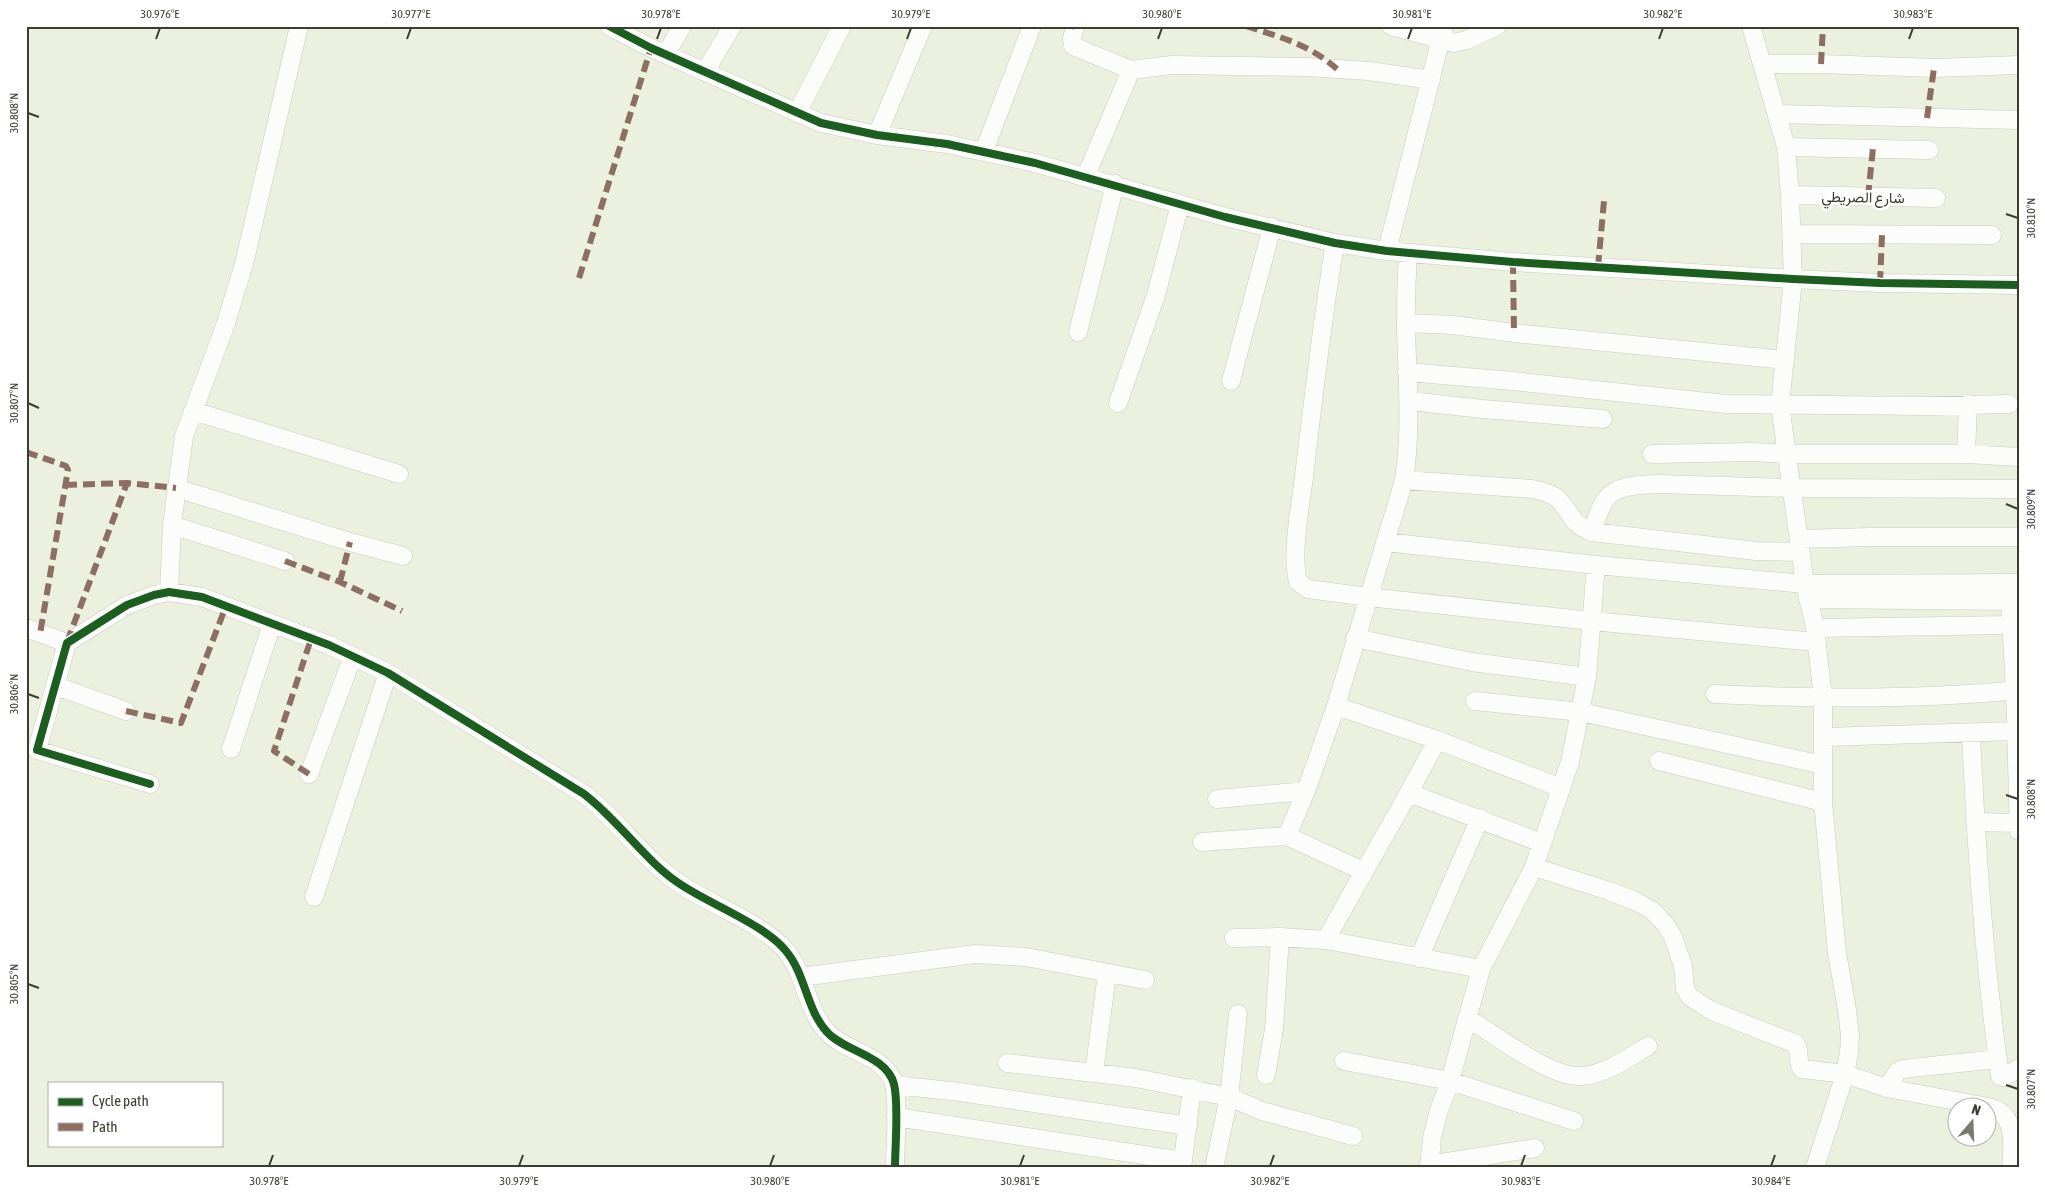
<svg xmlns="http://www.w3.org/2000/svg" width="2045" height="1194" viewBox="0 0 2045 1194" font-family="'Asap Condensed',Vazirmatn,sans-serif">
<style>
.lines{fill:none;stroke-linecap:round;stroke-linejoin:round}
.minor-casing{stroke:#c7cbbd;stroke-width:19}
.minor{stroke:#fcfdfa;stroke-width:18}
.quiet{stroke:#8d6e63;stroke-width:6;stroke-dasharray:12 6;stroke-linecap:butt}
.cycleway-casing{stroke:#fff;stroke-width:11}
.cycleway{stroke:#1b5e20;stroke-width:8}
.ticks{fill:none;stroke:#3a3d30;stroke-width:2}
.labels{text-anchor:middle;dominant-baseline:central;stroke-width:5;stroke-linejoin:round;paint-order:stroke}
.street-label{font-size:15px;fill:#3a3d30;stroke:#fff}
.neatline{fill:none;stroke:#3a3d30;stroke-width:2}
.ticks-label{font-size:12px;text-anchor:middle;fill:#3a3d30}
</style>
<rect width="100%" height="100%" fill="#ecf0df"/>
<g class="lines">
<g class="minor-casing">
<path id="minor" d="M 609,26 L 651,48 L 821,123 L 877,135 L 947,144 L 1035,163 L 1225,217 L 1335,243 L 1387,251 L 1513,262 L 1793,279 L 1880,283 L 2019,285
M 1075,26 L 1072,39 L 1073,46 L 1131,70 L 1172,65 L 1307,67 L 1369,71 L 1431,80
M 1391,26 L 1454,43 L 1467,40 L 1497,26
M 1751,26 L 1786,147 L 1790,195 L 1793,279 L 1780,405 L 1805,584 L 1815,628 L 1823,698 L 1823,802 L 1837,953 L 1847,1010 L 1850,1035 L 1849,1053 L 1845,1074 L 1815,1168
M 666,54 L 682,26
M 1762,64 L 1821,64 L 1934,68 L 2019,65
M 705,72 L 732,26
M 797,113 L 842,26
M 1778,114 L 2019,120
M 877,135 L 923,26
M 1786,147 L 1929,150
M 984,151 L 1032,26
M 1086,176 L 1131,70
M 1790,195 L 1936,198
M 1792,234 L 1992,235
M 1335,243 C 1322,321 1313,399 1304,477 C 1300,507 1291,554 1298,582 L 1308,589 L 1368,597 L 1592,621 L 1816,642
M 1387,251 L 1444,26
M 1406,323 L 1453,325 L 1514,333 L 1785,360
M 1078,332 L 1115,184
M 1407,372 L 1513,381 L 1726,404 L 1927,406 L 2009,404
M 1231,381 L 1272,227
M 1410,401 L 1483,409 L 1603,419
M 1118,403 L 1156,295 L 1180,204
M 193,411 L 399,474
M 1652,454 L 1752,452 L 1787,454 L 1966,454 L 2019,457
M 1966,454 L 1968,404
M 1404,480 L 1532,489 C 1541,491 1551,493 1558,499 C 1573,514 1569,523 1592,532 L 1756,551 L 1800,552
M 176,488 L 350,542 L 403,556
M 1592,532 C 1596,522 1599,508 1606,499 C 1617,484 1642,485 1659,484 L 1791,488 L 2019,489
M 1799,539 L 1871,537 L 2019,537
M 1385,542 L 1596,565 L 1805,584 L 2019,583
M 285,561 L 172,525 L 184,436 L 225,326 L 244,264 L 299,26
M 169,592 L 172,525
M 1808,599 L 2019,601
M 2010,601 L 2015,690 L 2019,831
M 26,628 L 67,643
M 1815,628 L 2011,625
M 1355,638 L 1472,662 L 1587,677
M 56,686 L 126,711
M 1715,694 C 1816,699 1918,700 2019,690
M 1475,701 L 1581,712 L 1823,765
M 1336,706 L 1437,740 L 1561,788
M 1971,733 C 1976,847 1984,962 2000,1076 L 2004,1077 L 2019,1068
M 1824,737 L 2016,731
M 231,749 L 272,624
M 1659,761 L 1823,802
M 309,774 L 353,656
M 150,784 L 37,750 L 67,643 L 127,605 L 154,595 L 169,592 L 202,597 L 329,645 L 388,673 L 584,794 C 618,820 644,859 677,882 C 708,904 763,923 786,951 C 806,975 806,1009 827,1032 C 845,1052 886,1055 894,1084 C 899,1105 895,1146 895,1168
M 1409,793 L 1542,843
M 1217,799 L 1306,791
M 1975,822 L 2019,823
M 1287,836 L 1306,791 L 1336,706 L 1404,480 C 1412,428 1407,378 1406,326 C 1405,302 1407,277 1408,253
M 1202,842 L 1287,836 L 1363,871
M 1534,867 L 1609,891 L 1635,901 L 1653,911 L 1665,924 L 1673,937 L 1683,966 L 1685,989 L 1690,997 L 1712,1011 L 1796,1044 C 1801,1052 1796,1061 1802,1069 L 1845,1074 L 1887,1088 L 1983,1106
M 314,897 L 388,673
M 1234,938 L 1280,937 L 1326,940 L 1481,969
M 1326,940 C 1362,873 1402,808 1437,740
M 1419,958 L 1480,818
M 801,977 L 975,954 L 1026,957 L 1145,980
M 1467,1018 C 1495,1034 1551,1079 1582,1076 C 1606,1074 1628,1058 1648,1046
M 1344,1061 L 1450,1081 L 1574,1121
M 1007,1063 L 1094,1073 L 1107,974
M 1094,1073 L 1136,1078 L 1229,1097 L 1262,1111 L 1353,1136
M 1266,1075 L 1274,1029 L 1280,937
M 894,1085 L 960,1092 L 1188,1126
M 1887,1088 L 1898,1071 L 1903,1069 L 1997,1059
M 1988,1107 C 2017,1112 2013,1146 2011,1168
M 896,1117 L 1183,1161
M 1429,1165 L 1535,1148
M 1182,1168 L 1192,1088
M 1214,1168 L 1229,1097 L 1238,1014
M 1429,1168 L 1432,1138 L 1438,1113 L 1450,1081 L 1481,969 L 1534,867 L 1570,762 L 1587,677 L 1596,565"/>
</g>
<use href="#minor" class="minor"/>
<path class="quiet" d="M 1073,26 L 1075,27
M 1246,26 C 1282,38 1307,43 1337,69
M 1821,64 L 1823,26
M 1927,118 L 1934,68
M 1868,197 L 1873,148
M 1513,262 L 1514,333
M 1598,267 L 1604,201
M 579,278 L 651,48
M 1880,283 L 1882,235
M 26,452 L 66,466 L 68,470 L 40,634
M 65,485 L 127,483 L 176,488
M 285,561 L 340,582 L 402,611
M 340,582 L 350,542
M 67,642 L 127,483
M 126,711 L 181,723 L 226,606
M 309,774 L 274,751 L 311,639"/>
<g class="cycleway-casing">
<path id="cycleway" d="M 609,26 L 651,48 L 821,123 L 877,135 L 947,144 L 1035,163 L 1225,217 L 1335,243 L 1387,251 L 1513,262 L 1793,279 L 1880,283 L 2019,285
M 150,784 L 37,750 L 67,643 L 127,605 L 154,595 L 169,592 L 202,597 L 329,645 L 388,673 L 584,794 C 618,820 644,859 677,882 C 708,904 763,923 786,951 C 806,975 806,1009 827,1032 C 845,1052 886,1055 894,1084 C 899,1105 895,1146 895,1168"/>
</g>
<use href="#cycleway" class="cycleway"/>
</g>
<path class="ticks" d="M 156,39 L 160,28M 407,39 L 411,28M 657,39 L 661,28M 907,39 L 911,28M 1158,39 L 1162,28M 1408,39 L 1412,28M 1659,39 L 1663,28M 1909,39 L 1913,28M 28,113 L 39,117M 2006,214 L 2018,218M 28,403 L 39,408M 2006,504 L 2018,509M 28,694 L 39,698M 2006,795 L 2018,799M 28,984 L 39,988M 2006,1085 L 2018,1089M 269,1166 L 273,1155M 519,1166 L 523,1155M 770,1166 L 774,1155M 1020,1166 L 1024,1155M 1270,1166 L 1274,1155M 1521,1166 L 1525,1155M 1771,1166 L 1775,1155"/>
<g class="labels">
<g class="street-label">
<text transform="translate(1863 197) rotate(1)">شارع الصريطي</text>
</g>
</g>
<rect width="2045" height="1194" fill="none" stroke="#ffffff" stroke-width="55"/>
<rect x="48" y="1082" width="175" height="65" fill="#ffffff" stroke="#b0b1ac"/>
<rect x="58" y="1098" width="25" height="8" fill="#1b5e20" stroke="#b0b1ac"/>
<text x="92" y="1106" font-size="15" fill="#3a3d30">Cycle path</text>
<rect x="58" y="1123" width="25" height="8" fill="#8d6e63" stroke="#b0b1ac"/>
<text x="92" y="1132" font-size="15" fill="#3a3d30">Path</text>
<g transform="translate(1972 1122) rotate(19)"><circle r="24" fill="#ffffff" stroke="#b0b1ac"/>
<path d="M0-4L9 19L0 12L-9 19Z" fill="#787c6d"/>
<text y="-8" font-size="14" font-weight="bold" text-anchor="middle" fill="#3a3d30">N</text>
</g>
<rect x="28" y="28" width="1990" height="1138" class="neatline"/>
<g class="ticks-label">
<text x="160" y="18">30.976°E</text>
<text x="411" y="18">30.977°E</text>
<text x="661" y="18">30.978°E</text>
<text x="911" y="18">30.979°E</text>
<text x="1162" y="18">30.980°E</text>
<text x="1412" y="18">30.981°E</text>
<text x="1663" y="18">30.982°E</text>
<text x="1913" y="18">30.983°E</text>
<text transform="translate(14 113) rotate(-90)" y="4">30.808°N</text>
<text transform="translate(2031 218) rotate(-90)" y="4">30.810°N</text>
<text transform="translate(14 403) rotate(-90)" y="4">30.807°N</text>
<text transform="translate(2031 509) rotate(-90)" y="4">30.809°N</text>
<text transform="translate(14 694) rotate(-90)" y="4">30.806°N</text>
<text transform="translate(2031 799) rotate(-90)" y="4">30.808°N</text>
<text transform="translate(14 984) rotate(-90)" y="4">30.805°N</text>
<text transform="translate(2031 1089) rotate(-90)" y="4">30.807°N</text>
<text x="269" y="1185">30.978°E</text>
<text x="519" y="1185">30.979°E</text>
<text x="770" y="1185">30.980°E</text>
<text x="1020" y="1185">30.981°E</text>
<text x="1270" y="1185">30.982°E</text>
<text x="1521" y="1185">30.983°E</text>
<text x="1771" y="1185">30.984°E</text>
</g>
</svg>
